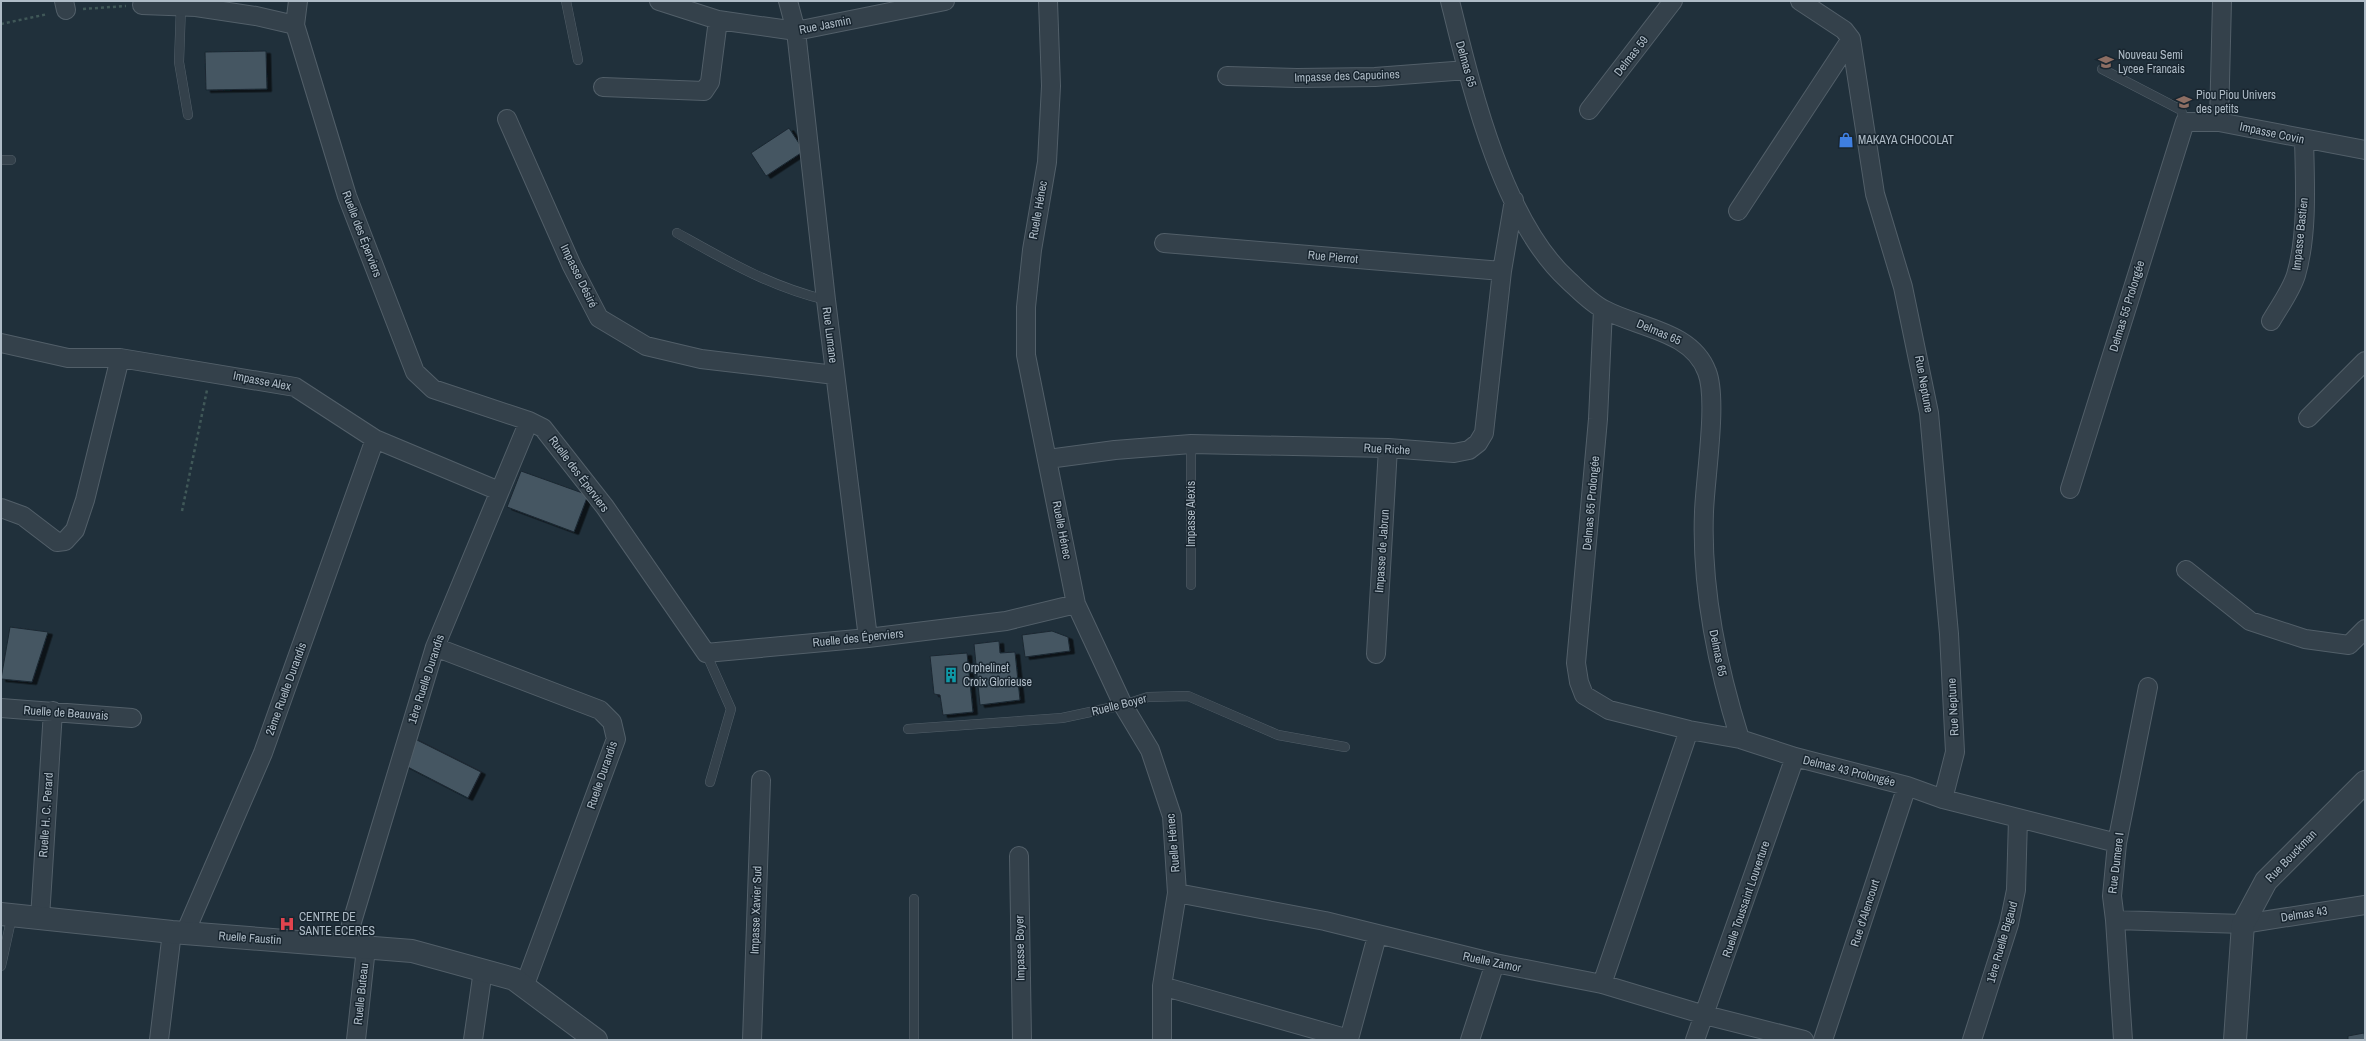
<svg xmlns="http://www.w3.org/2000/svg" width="2366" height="1041" viewBox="0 0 2366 1041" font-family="'Archivo Narrow',sans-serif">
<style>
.building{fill:#445662;stroke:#1b2832;filter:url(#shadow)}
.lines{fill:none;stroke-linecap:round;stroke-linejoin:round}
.service-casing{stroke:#525f69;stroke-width:10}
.minor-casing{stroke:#525f69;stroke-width:20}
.tertiary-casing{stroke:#525f69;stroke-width:24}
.path{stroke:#405858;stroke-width:2.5;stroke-dasharray:3 3;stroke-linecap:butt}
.service{stroke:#34414b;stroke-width:9}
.minor{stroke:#34414b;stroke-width:18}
.tertiary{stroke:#34414b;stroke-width:22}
.labels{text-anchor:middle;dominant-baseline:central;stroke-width:3;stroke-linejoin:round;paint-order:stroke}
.street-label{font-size:12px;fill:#afbcc7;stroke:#192630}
.poi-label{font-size:12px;fill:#afbcc7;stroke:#192630;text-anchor:start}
</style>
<defs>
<filter id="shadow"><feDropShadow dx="4.5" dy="2.5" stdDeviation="0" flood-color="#0009"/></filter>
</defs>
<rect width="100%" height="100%" fill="#20303b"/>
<path class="building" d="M 266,51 L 267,89 L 206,90 L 205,52 Z
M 789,128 L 804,151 L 766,176 L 751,153 Z
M 521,471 L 588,495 L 574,532 L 507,507 Z
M 10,627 L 48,632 L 32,682 L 1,679 Z
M 1052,631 L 1068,637 L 1070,651 L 1025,657 L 1022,635 Z
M 999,641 L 1000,653 L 1015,652 L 1020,700 L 980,705 L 974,644 Z
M 967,653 L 973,712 L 943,715 L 940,695 L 934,694 L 930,656 Z
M 413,738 L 481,772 L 468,798 L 400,763 Z
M 2364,1033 L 2365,1040 L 2345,1040 L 2348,1039 L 2348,1036 Z"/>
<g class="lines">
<g class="service-casing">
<path id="service" d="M 566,1 L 578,60
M 181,6 L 179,62 L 188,115
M 2102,69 L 2181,110 L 2185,122
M 1,160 L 11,160
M 677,233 C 727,261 769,286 826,300
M 1191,444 L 1191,585
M 706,653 L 731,709 L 710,782
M 908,729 L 1062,718 L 1123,705 L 1148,697 L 1188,696 L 1278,735 L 1345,747
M 1,966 L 12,916
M 914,1040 L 914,899"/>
</g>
<g class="minor-casing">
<path id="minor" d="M 64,1 L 66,10
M 298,1 L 295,25 L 347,196 L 415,372 L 433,389 L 529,421 L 543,428 L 605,507 L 706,653 L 868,638 L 1006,621 L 1076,604
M 659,1 L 718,20 L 796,31 L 945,1
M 788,1 L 796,31 L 826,300 L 868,638
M 1048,1 L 1051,86 L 1047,162 L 1032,250 L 1026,307 L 1026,355 L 1076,604 L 1123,705 L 1150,750 L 1172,816 L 1177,893 L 1162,986 L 1162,1040
M 1450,1 C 1471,86 1502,220 1568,280 C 1579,290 1592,304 1605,310 C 1639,328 1692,331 1707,372 C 1718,400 1705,479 1704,512 C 1701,589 1717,666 1740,739
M 1800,1 L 1844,30 L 1851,39 L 1875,194 L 1903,287 L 1929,413 L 1949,634 L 1955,752 L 1943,799
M 142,5 L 196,7 L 256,16 L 295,25
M 1227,76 L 1297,78 L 1375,77 L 1467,70
M 603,87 L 704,91 L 710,82 L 718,20
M 1589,110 L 1673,1
M 507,119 L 572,266 L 599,318 L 646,346 L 701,359 L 835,375
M 2219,122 L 2222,1
M 1738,211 L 1851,39
M 1164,243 L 1502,271
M 1603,309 L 1598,419 L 1576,663 L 1579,682 L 1584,695 L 1609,710 L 1689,730 L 1740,739 L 1795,757 L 1907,786 L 1943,799 L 2117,843
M 2271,321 C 2279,307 2291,291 2296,275 C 2308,234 2305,182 2304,139
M 1,343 L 68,358 L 120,358 L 295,387 L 375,439 L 499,491
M 2308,418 L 2365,361
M 1048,459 L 1115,450 L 1191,444 L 1388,448 L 1454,453 L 1469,450 L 1478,443 L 1484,433 L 1502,271 L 1514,200
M 2070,489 L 2185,122 L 2219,122 L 2365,150
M 1,508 L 23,516 L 57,542 L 65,541 L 75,530 L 85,500 L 120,358
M 2186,570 L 2250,621 L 2305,639 L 2349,645 L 2365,629
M 435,647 L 600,710 L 612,722 L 616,739 L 524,987
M 1376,654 L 1388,448
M 1,708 L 132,718
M 1019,856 L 1022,1040
M 1177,893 L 1325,921 L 1495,963 L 1602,984 L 1705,1015 L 1804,1040
M 40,918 L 53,711
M 2115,920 L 2243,924 L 2365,905
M 185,933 L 263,753 L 375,439
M 345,945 L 435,647 L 529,421
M 1602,984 L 1689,730
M 1162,986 L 1349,1039 L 1377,936
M 159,1040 L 172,932
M 356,1040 L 366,948
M 473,1040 L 483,970
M 752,1040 L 761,780
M 1470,1040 L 1495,963
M 1695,1040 L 1795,757
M 1823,1040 L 1907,786
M 1972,1040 L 2009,924 L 2016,890 L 2018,818
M 2123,1040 L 2115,920 L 2112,896 L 2117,843 L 2148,687"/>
</g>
<g class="tertiary-casing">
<path id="tertiary" d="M 1,914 L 172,932 L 412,951 L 514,979 L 596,1040
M 2235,1040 L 2243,924 L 2266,881 L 2365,782"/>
</g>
<path class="path" d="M 83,9 L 126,6
M 1,24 L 48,14
M 182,511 L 207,390"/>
<use href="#service" class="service"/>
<use href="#minor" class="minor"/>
<use href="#tertiary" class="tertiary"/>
</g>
<defs>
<g id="school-bare" transform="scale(1.2)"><path d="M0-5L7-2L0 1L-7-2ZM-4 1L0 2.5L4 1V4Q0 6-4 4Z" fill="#8d6e63" stroke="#192630" stroke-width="2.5" paint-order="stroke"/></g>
<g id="shop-bare" transform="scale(1.2)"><path d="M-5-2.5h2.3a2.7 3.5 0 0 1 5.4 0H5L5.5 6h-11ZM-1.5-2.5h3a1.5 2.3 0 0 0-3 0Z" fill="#3f7fe0" stroke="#192630" stroke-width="2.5" paint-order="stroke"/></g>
<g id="building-bare" transform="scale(1.2)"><path d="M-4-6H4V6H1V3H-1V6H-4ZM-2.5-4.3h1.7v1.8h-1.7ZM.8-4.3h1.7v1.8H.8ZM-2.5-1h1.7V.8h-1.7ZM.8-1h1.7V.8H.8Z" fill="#0f9aa8" stroke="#192630" stroke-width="2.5" paint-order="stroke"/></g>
<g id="hospital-bare" transform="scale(1.2)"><path d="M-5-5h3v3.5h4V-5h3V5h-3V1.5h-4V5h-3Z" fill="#e0444e" stroke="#192630" stroke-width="2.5" paint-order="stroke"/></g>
</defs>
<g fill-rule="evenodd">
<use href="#school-bare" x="2106" y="62"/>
<use href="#school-bare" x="2184" y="102"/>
<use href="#shop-bare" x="1846" y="140"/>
<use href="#building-bare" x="951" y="675"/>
<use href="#hospital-bare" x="287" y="924"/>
</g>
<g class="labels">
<g class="street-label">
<text transform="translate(825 25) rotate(-11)">Rue Jasmin</text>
<text transform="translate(1631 56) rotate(-52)">Delmas 59</text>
<text transform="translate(1466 64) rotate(74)">Delmas 65</text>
<text transform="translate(1347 76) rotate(-2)">Impasse des Capucines</text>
<text transform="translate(2272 133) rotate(12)">Impasse Covin</text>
<text transform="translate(1038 210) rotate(-80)">Ruelle Hénec</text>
<text transform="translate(362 234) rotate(69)">Ruelle des Éperviers</text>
<text transform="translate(2300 234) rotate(-84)">Impasse Bastien</text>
<text transform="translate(1333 257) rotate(5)">Rue Pierrot</text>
<text transform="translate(579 276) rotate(64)">Impasse Désiré</text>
<text transform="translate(2127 306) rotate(-73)">Delmas 55 Prolongée</text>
<text transform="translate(1659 332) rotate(23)">Delmas 65</text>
<text transform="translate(830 335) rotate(83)">Rue Lumane</text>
<text transform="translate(262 381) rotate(11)">Impasse Alex</text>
<text transform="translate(1924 384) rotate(80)">Rue Neptune</text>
<text transform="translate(1387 449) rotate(3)">Rue Riche</text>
<text transform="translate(579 474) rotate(53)">Ruelle des Éperviers</text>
<text transform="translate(1591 503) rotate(-85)">Delmas 65 Prolongée</text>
<text transform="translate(1191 514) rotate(-90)">Impasse Alexis</text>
<text transform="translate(1062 530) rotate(79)">Ruelle Hénec</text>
<text transform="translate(1382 551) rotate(-86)">Impasse de Jabrun</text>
<text transform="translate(858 638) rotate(-6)">Ruelle des Éperviers</text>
<text transform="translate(1718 653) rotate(78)">Delmas 65</text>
<text transform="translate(426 679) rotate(-72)">1ère Ruelle Durandis</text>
<text transform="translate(286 689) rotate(-70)">2ème Ruelle Durandis</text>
<text transform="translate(1119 705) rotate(-14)">Ruelle Boyer</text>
<text transform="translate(1953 707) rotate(-93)">Rue Neptune</text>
<text transform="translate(66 713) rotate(4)">Ruelle de Beauvais</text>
<text transform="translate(1849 771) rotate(14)">Delmas 43 Prolongée</text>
<text transform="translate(602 775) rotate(-71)">Ruelle Durandis</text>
<text transform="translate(46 815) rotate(-86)">Ruelle H. C. Perard</text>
<text transform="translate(1173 843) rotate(-95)">Ruelle Hénec</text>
<text transform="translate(2291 856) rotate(-46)">Rue Bouckman</text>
<text transform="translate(2116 863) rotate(-83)">Rue Dumere I</text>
<text transform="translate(1746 899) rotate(-71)">Ruelle Toussaint Louverture</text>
<text transform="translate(756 910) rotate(-88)">Impasse Xavier Sud</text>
<text transform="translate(1865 913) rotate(-72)">Rue d'Alencourt</text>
<text transform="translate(2304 914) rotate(-9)">Delmas 43</text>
<text transform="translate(250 938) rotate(4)">Ruelle Faustin</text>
<text transform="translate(2002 942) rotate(-74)">1ère Ruelle Bigaud</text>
<text transform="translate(1020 948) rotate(-91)">Impasse Boyer</text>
<text transform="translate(1492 962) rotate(12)">Ruelle Zamor</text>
<text transform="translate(361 994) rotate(-84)">Ruelle Buteau</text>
</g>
<g class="poi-label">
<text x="2118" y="55">Nouveau Semi<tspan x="2118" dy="14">Lycee Francais</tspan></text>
<text x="2196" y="95">Piou Piou Univers<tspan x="2196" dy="14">des petits</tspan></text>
<text x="1858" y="140">MAKAYA CHOCOLAT</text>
<text x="963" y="668">Orphelinet<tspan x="963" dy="14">Croix Glorieuse</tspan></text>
<text x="299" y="917">CENTRE DE<tspan x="299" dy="14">SANTE ECERES</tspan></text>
</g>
</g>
<rect width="2366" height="1041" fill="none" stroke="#afbcc7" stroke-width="4"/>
</svg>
